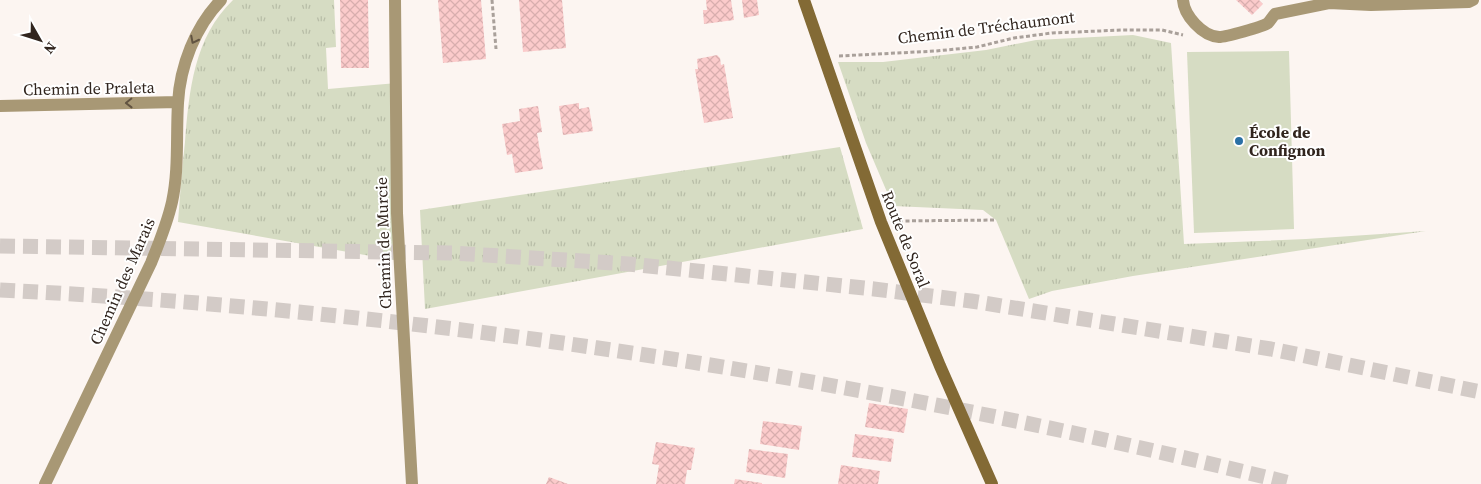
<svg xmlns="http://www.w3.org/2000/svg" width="1481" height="484" viewBox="0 0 1481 484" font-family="'Source Serif 4',serif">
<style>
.grass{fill:url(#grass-tufts)}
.pitch{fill:#d6dcc3}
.building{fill:url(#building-cross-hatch)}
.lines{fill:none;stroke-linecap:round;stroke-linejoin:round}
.highway-tunnel{stroke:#d3cbc7;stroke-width:15;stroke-dasharray:15 8;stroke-linecap:butt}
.path{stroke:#a9a09a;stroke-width:3;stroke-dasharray:4 2.5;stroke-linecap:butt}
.street{stroke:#a89875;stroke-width:12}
.secondary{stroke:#836a35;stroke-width:12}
.oneway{stroke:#615341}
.poi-dot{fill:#2a70a5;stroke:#fff;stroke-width:2}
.labels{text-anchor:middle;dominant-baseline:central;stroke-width:4;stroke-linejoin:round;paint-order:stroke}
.street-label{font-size:16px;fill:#31251e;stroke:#fff}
.poi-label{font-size:16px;font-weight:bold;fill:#31251e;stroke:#fff;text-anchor:start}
</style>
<defs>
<pattern id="grass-tufts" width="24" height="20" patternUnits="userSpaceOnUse" patternTransform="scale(1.25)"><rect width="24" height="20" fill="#d6dcc3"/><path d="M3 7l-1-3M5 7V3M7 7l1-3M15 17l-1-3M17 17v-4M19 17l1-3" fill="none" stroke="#b8bda7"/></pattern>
<pattern id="building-cross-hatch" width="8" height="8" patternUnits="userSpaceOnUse" patternTransform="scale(1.25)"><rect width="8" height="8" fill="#fbcbcb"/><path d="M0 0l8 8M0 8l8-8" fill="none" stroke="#d8aeae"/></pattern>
</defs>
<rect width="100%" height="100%" fill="#fcf5f1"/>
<path class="grass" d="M 233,0 L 334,0 L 336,47 L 326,48 L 328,89 L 397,83 L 399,261 L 178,222 C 180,195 182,168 185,142 C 189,91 194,37 233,0 Z
M 1133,35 L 1171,43 L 1184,244 L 1306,239 L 1426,231 L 1133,276 L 1052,291 L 1029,299 L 996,220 L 983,210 L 893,206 L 866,143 L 838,62 L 883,62 L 986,50 L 1036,40 Z
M 840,147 L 863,229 L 425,309 L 420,210 Z"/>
<path class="pitch" d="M 1289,51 L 1294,229 L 1194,233 L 1187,52 Z"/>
<path class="building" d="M 340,0 L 368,0 L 369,68 L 341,68 Z
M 438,0 L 481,0 L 486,59 L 443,63 Z
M 519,0 L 562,0 L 566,48 L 523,52 Z
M 706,0 L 731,0 L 734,20 L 704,24 L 703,10 L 707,10 Z
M 742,0 L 757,0 L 759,15 L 744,18 Z
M 1236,0 L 1259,0 L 1263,4 L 1252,15 Z
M 717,55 L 720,58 L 721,65 L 724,64 L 733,118 L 704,123 L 695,69 L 698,69 L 697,59 Z
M 579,103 L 579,109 L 589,107 L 593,131 L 563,135 L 559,106 Z
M 538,106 L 542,132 L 537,133 L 543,169 L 515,173 L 512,154 L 507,155 L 502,124 L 520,121 L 519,109 Z
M 869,403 L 908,409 L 904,433 L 865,427 Z
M 763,421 L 802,426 L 799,450 L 760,444 Z
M 855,434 L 894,439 L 891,462 L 852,457 Z
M 656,442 L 695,448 L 691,470 L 687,470 L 685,484 L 656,484 L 659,465 L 652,464 Z
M 749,449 L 788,454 L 785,478 L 746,472 Z
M 841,465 L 880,471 L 878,484 L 838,484 Z
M 549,477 L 568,484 L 546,484 Z
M 735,479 L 762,483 L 762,484 L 734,484 Z"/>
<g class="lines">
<path class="highway-tunnel" d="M 0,246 L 453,253 L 629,264 L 874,289 L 971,301 L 1271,349 L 1481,392
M 0,290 C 437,312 869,379 1294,484"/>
<path class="path" d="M 492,0 L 496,49
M 839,56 L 936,51 L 977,47 L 1014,38 L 1052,33 L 1122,30 L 1162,30 L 1183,35
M 899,221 L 996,220"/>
<path class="street" d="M 395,0 L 397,213 L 412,484
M 1183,0 C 1184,15 1202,36 1219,37 C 1226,37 1262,27 1268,23 C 1270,21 1273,16 1275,14 L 1329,3 L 1371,5 L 1469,2 L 1473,0
M 0,106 L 178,102
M 45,484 L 151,263 C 159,243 167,224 172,202 C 179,170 176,136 178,103 C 180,66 195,27 221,0"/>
<path class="secondary" d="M 804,0 L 881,222 L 940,366 L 992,484"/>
</g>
<defs><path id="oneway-chevron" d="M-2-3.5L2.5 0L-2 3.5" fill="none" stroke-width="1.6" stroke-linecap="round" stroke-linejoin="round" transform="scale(1.25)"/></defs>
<g class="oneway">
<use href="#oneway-chevron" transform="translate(194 40) rotate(117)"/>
<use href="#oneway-chevron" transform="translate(129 103) rotate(179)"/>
</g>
<circle class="poi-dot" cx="1239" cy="141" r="5"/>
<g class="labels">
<g class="street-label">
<text transform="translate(986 27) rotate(-7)">Chemin de Tréchaumont</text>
<text transform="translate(89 88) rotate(-1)">Chemin de Praleta</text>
<text transform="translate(906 239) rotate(68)">Route de Soral</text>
<text transform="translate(383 243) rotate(-92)">Chemin de Murcie</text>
<text transform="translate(122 281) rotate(-66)">Chemin des Marais</text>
</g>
<g class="poi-label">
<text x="1249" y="132">École de<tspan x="1249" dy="18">Confignon</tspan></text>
</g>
</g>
<g transform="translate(40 40) rotate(129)" stroke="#ffffff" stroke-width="4" paint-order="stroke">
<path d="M0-4L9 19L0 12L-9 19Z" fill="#31251e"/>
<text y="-8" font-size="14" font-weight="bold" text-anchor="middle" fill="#31251e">N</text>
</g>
</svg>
